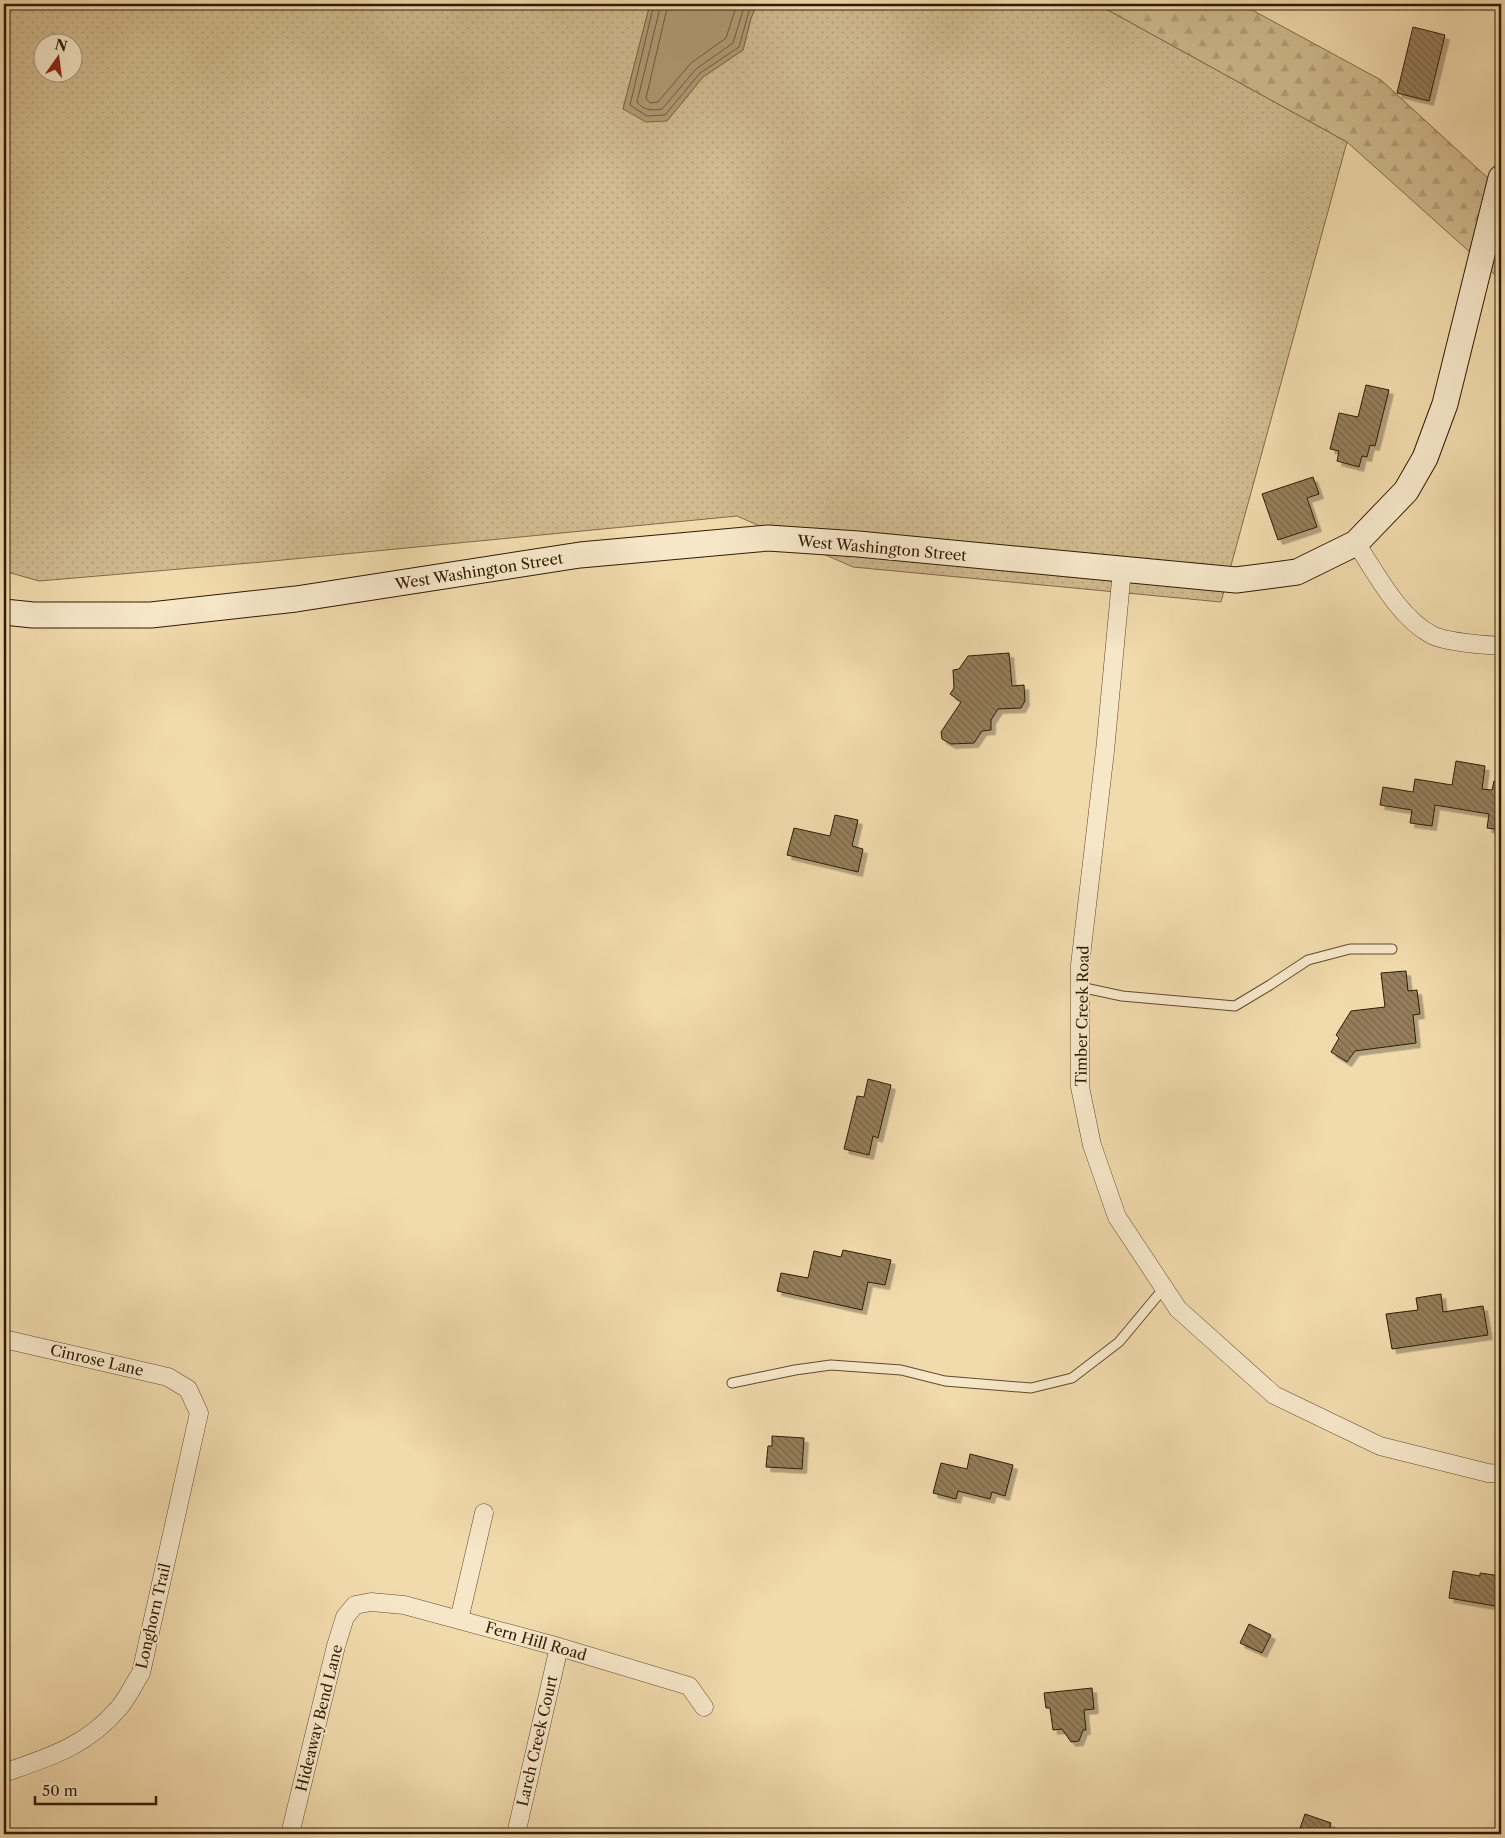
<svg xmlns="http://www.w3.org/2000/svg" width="1505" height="1838" viewBox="0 0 1505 1838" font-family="'Libre Caslon Text',serif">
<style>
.grass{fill:url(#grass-dots);stroke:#806a49;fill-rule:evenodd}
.forest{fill:url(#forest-firs);stroke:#806a49}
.water{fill:#b09973;stroke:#7d6746}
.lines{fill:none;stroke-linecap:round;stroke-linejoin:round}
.shore{stroke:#705a3b;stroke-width:1}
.building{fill:url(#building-back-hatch);stroke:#311b03;filter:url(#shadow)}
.lane-casing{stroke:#614b2d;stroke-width:11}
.street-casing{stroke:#614b2d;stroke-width:19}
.secondary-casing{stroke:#311b03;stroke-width:27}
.lane{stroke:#f6e7c9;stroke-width:9}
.street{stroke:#f6e7c9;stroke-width:18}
.secondary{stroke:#f6e7c9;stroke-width:25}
.labels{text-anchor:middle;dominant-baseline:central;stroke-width:4;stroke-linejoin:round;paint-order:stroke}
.street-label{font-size:15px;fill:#311b03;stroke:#f6e7c9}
</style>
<defs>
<pattern id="grass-dots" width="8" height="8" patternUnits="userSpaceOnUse" patternTransform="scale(1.25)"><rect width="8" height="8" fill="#d0ba8f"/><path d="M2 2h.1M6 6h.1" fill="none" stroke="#b39f7a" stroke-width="1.8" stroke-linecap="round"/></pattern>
<pattern id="forest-firs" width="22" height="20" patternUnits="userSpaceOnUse" patternTransform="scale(1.25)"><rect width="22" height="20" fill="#d0ba8f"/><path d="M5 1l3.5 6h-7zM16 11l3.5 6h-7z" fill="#b39f7a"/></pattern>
<pattern id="building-back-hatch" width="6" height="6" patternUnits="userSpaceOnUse" patternTransform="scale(1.25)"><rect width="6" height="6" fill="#957e5b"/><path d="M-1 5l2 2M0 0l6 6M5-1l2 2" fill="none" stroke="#7a6649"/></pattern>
<filter id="shadow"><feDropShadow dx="4.5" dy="4.5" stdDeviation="0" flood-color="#0004"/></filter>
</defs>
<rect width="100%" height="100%" fill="#f1daac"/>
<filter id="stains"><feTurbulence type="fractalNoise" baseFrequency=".004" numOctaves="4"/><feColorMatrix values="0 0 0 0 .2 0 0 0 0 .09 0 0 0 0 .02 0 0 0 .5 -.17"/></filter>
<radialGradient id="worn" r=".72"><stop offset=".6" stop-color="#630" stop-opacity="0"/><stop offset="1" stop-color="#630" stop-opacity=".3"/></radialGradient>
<path class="grass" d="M 4,4 L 650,4 L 623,109 L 667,121 L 703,77 L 743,50 L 751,18 L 757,4 L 1097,4 L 1347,142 L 1221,602 L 853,567 L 737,516 L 262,562 L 39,581 L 4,571 ZM 42,42 L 72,42 L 72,72 L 42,72 Z"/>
<path class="forest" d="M 1097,4 L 1241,4 L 1381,80 L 1501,190 L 1501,280 L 1347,142 Z"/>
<path class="water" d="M 650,4 L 757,4 L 751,18 L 743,50 L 703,77 L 667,121 L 646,122 L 623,109 Z"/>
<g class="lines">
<path class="shore" d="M 654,4 L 630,105 L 647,116 L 665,115 L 700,73 L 739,47 L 751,4
M 661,4 L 637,102 C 643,110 652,111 662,109 L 696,69 L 733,43 L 745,4
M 668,4 L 646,98 L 650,103 L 658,102 L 691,63 L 726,38 L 737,4"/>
</g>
<path class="building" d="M 1413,27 L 1445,35 L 1429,101 L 1397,93 Z
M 1366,385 L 1389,390 L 1375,446 L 1370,445 L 1367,457 L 1362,456 L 1359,467 L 1337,461 L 1339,451 L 1330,449 L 1339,413 L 1358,417 Z
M 1313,477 L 1319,494 L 1307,498 L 1317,527 L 1278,540 L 1262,494 Z
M 1009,653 L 1012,686 L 1024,685 L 1025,701 L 1021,708 L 998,709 L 991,720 L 991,730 L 982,731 L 974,743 L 951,744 L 942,739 L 941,732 L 961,702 L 950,694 L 954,688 L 953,670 L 959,669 L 968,656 Z
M 1456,761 L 1485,766 L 1482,789 L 1492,790 L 1494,781 L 1501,781 L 1501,830 L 1487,828 L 1489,814 L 1435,805 L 1432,826 L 1410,823 L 1412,810 L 1380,805 L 1383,787 L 1413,792 L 1415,779 L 1452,785 Z
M 835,815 L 858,820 L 852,846 L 863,849 L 858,872 L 787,855 L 794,828 L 830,836 Z
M 1406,971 L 1408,991 L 1417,990 L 1420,1014 L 1413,1015 L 1416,1043 L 1355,1051 L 1347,1062 L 1331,1052 L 1339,1038 L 1336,1035 L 1351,1011 L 1385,1007 L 1381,973 Z
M 868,1079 L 891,1085 L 878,1138 L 873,1136 L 869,1155 L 844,1149 L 857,1096 L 864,1097 Z
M 843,1250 L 891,1260 L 885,1285 L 868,1282 L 862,1310 L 777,1291 L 781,1273 L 808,1278 L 814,1251 L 841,1257 Z
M 1441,1294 L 1443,1312 L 1483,1306 L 1488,1335 L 1392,1349 L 1386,1314 L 1418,1310 L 1416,1298 Z
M 772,1436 L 804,1438 L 802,1469 L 766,1467 L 768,1446 L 772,1446 Z
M 970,1454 L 1013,1465 L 1005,1496 L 992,1492 L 990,1499 L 958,1491 L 956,1499 L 933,1493 L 941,1463 L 967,1469 Z
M 1453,1571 L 1480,1576 L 1480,1573 L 1501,1576 L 1501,1607 L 1449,1598 Z
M 1249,1624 L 1271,1635 L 1262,1653 L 1240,1643 Z
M 1092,1688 L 1094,1709 L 1084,1710 L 1086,1730 L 1083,1730 L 1079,1741 L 1071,1742 L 1062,1729 L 1053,1730 L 1050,1708 L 1046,1708 L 1044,1693 Z
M 1305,1814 L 1331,1823 L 1328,1834 L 1298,1834 Z"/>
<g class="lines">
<g class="lane-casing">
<path id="lane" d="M 1080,987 L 1122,996 L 1235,1006 L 1270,985 L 1308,960 L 1350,949 L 1392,949
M 732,1383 L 795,1370 L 831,1365 L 901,1370 L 945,1381 L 1031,1388 L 1072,1378 L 1119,1342 L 1164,1288"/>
</g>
<g class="street-casing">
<path id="street" d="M 1356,543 C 1376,573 1399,618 1432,635 C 1446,642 1485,645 1501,646
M 1122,570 L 1105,751 L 1080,965 L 1080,1087 L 1092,1145 L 1117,1217 L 1178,1309 L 1274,1395 L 1380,1446 L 1488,1473 L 1501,1474
M 4,1339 L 168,1377 L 188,1389 L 199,1413 L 141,1673 C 133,1685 127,1699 118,1709 C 85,1747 49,1757 4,1773
M 459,1620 L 484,1513
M 290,1834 L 336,1646 L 345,1617 L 355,1605 L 371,1602 L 404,1605 L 559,1647 L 689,1686 L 704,1707
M 516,1834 L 559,1647"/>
</g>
<g class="secondary-casing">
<path id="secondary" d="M 4,612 L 33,615 L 151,615 L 296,599 L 580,555 L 768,538 L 858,544 L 1236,580 L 1297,572 L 1356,543 L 1406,491 L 1425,458 L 1445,404 L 1501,178"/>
</g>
<use href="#lane" class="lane"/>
<use href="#street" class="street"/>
<use href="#secondary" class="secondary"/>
</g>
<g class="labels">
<g class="street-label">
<text transform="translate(882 548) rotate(5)">West Washington Street</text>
<text transform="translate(479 571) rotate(-9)">West Washington Street</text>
<text transform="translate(1082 1016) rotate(-89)">Timber Creek Road</text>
<text transform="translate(97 1360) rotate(13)">Cinrose Lane</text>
<text transform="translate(153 1616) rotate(-77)">Longhorn Trail</text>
<text transform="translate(536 1641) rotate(16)">Fern Hill Road</text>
<text transform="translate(319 1718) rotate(-76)">Hideaway Bend Lane</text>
<text transform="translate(537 1741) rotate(-77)">Larch Creek Court</text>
</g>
</g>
<rect width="1505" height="1838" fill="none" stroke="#f1daac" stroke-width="20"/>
<rect x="5" y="5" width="1495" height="1828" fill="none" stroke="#311b03" stroke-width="2.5"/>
<rect x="10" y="10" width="1485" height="1818" fill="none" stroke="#311b03"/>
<g transform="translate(58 58) rotate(14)"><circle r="24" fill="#f6e7c9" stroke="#a7957a"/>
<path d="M0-4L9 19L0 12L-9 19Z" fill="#8f2418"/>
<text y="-8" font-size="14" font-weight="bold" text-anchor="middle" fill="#311b03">N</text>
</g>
<path d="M35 1796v8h121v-8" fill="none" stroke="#311b03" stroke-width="2.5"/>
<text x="42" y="1796" font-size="15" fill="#311b03" stroke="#f6e7c9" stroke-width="4" paint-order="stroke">50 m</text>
<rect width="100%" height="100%" filter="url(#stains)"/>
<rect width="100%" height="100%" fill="url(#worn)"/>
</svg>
